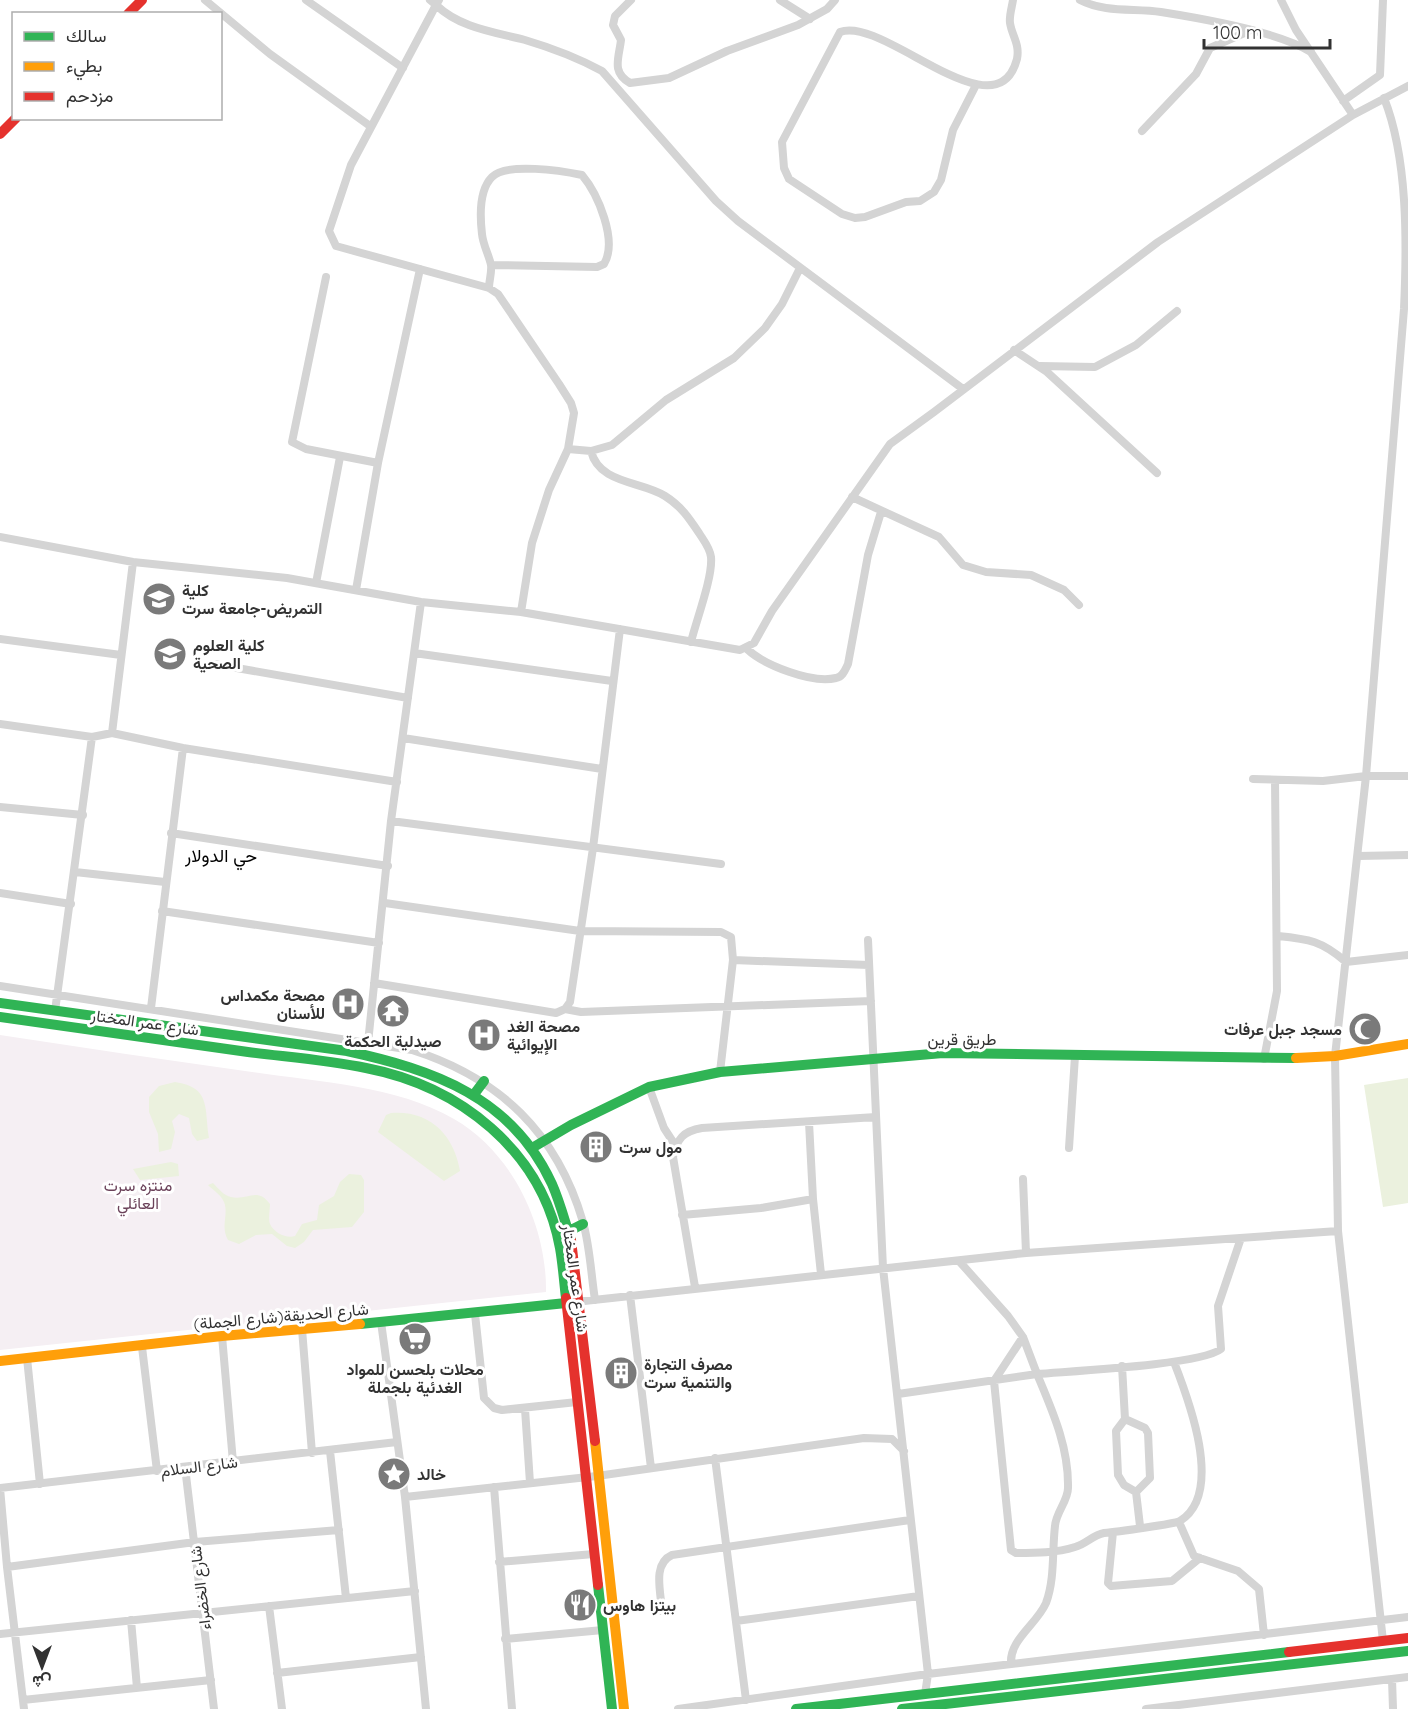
<svg xmlns="http://www.w3.org/2000/svg" width="1408" height="1709" viewBox="0 0 1408 1709" font-family="Quicksand,Vazirmatn,sans-serif">
<style>
.green{fill:#f5eff3}
.water{fill:#ebf1de}
.lines{fill:none;stroke-linecap:round;stroke-linejoin:round}
.street{stroke:#d4d4d4;stroke-width:8}
.fast{stroke:#30b455;stroke-width:10}
.slow{stroke:#ff9f0a;stroke-width:10}
.jam{stroke:#e5322d;stroke-width:10}
.labels{text-anchor:middle;dominant-baseline:central;stroke-width:6;stroke-linejoin:round;paint-order:stroke}
.poi-label{font-size:16px;font-weight:bold;fill:#323232;stroke:#fff;text-anchor:start}
.street-label{font-size:16px;fill:#323232;stroke:#fff}
.park-label{font-size:16px;fill:#6b425a;stroke:#fff}
.neighbourhood-label{font-size:18px;fill:#000;stroke:#fff}
</style>
<rect width="100%" height="100%" fill="#fff"/>
<path class="green" d="M 0,1035 C 84,1048 168,1060 252,1072 C 318,1082 395,1085 454,1119 C 513,1153 547,1226 546,1292 L 0,1350 Z"/>
<path class="water" d="M 1408,1078 L 1408,1203 L 1383,1207 L 1364,1085 Z
M 175,1082 C 212,1087 204,1110 209,1138 L 197,1141 L 192,1134 L 189,1118 L 179,1114 L 172,1121 L 175,1132 L 171,1149 L 159,1152 L 158,1134 L 149,1112 L 149,1097 L 159,1086 Z
M 391,1113 C 430,1110 454,1135 460,1171 L 444,1181 L 378,1132 L 386,1115 Z
M 171,1162 L 178,1164 L 179,1176 L 140,1180 L 133,1169 Z
M 349,1174 L 361,1175 L 364,1180 L 364,1212 L 352,1227 L 313,1230 L 304,1242 L 295,1248 L 287,1246 L 272,1234 L 256,1235 L 239,1244 L 228,1240 C 220,1226 229,1215 224,1202 C 221,1195 213,1190 208,1185 L 213,1183 C 218,1188 224,1196 231,1197 C 247,1201 257,1186 270,1204 C 270,1209 268,1219 270,1224 C 274,1233 287,1239 295,1236 L 302,1224 L 317,1220 L 319,1205 L 334,1196 L 340,1182 Z"/>
<g class="lines">
<path class="street" d="M 205,0 L 270,54 L 370,126
M 306,0 L 403,68
M 430,0 L 436,5 L 351,165 L 329,231 L 336,246 L 489,288 L 498,294 L 559,384 L 571,403 L 574,413 L 568,449 L 549,490 L 532,543 L 521,612
M 439,0 L 436,5 C 460,28 494,32 525,40 C 552,48 578,58 602,71 L 716,201 L 738,221 L 963,389
M 631,0 L 615,16 L 613,25 L 621,40 C 619,58 611,72 630,83 L 669,78 L 727,51 L 798,25 L 827,9 L 835,0
M 780,0 L 810,19
M 1080,0 C 1105,13 1134,8 1161,12 C 1199,18 1279,32 1311,52
M 1281,0 L 1296,30 L 1353,115
M 976,85 L 953,130 L 941,180 L 934,192 L 920,201 L 906,202 L 865,217 L 855,218 L 842,214 L 789,179 L 784,168 L 782,142 L 840,32 C 883,15 996,137 1017,59 C 1020,44 1012,36 1010,23 C 1009,16 1012,7 1013,0
M 1343,101 L 1380,75 L 1383,0
M 1142,131 L 1196,74 L 1210,48 L 1249,31
M 326,277 L 292,442 L 306,449 L 378,463
M 489,288 C 489,281 492,272 491,265 C 489,255 483,245 482,234 C 480,217 479,190 492,177 C 506,162 563,171 582,175 C 598,194 618,241 604,264 L 597,267 L 491,265
M 1014,350 L 1047,372 L 1157,473
M 1040,366 L 1095,367 L 1136,345 L 1177,311
M 568,449 L 591,451 L 612,445 L 666,400 L 734,358 L 765,328 L 782,304 L 800,268
M 591,451 C 599,484 641,481 665,496 C 681,506 689,518 699,533 C 704,541 710,548 711,557 C 713,577 696,621 691,642
M 852,497 L 939,537 L 963,565 L 986,572 L 1031,575 L 1064,590 L 1079,605
M 0,537 L 133,562 L 287,578 L 421,602 L 521,612 L 740,650 L 754,643 L 772,611 L 890,444 L 934,412 L 1158,242 L 1353,115 L 1408,86
M 316,583 L 340,457
M 356,590 L 378,463 L 420,269
M 0,639 L 121,655
M 747,649 C 764,665 812,684 836,678 C 843,677 845,670 848,664 L 868,555 L 881,512
M 414,653 L 612,681
M 214,664 L 408,698
M 0,724 L 92,737 L 112,733 L 183,748 L 397,782
M 112,733 L 133,562
M 403,738 L 602,769
M 1253,779 L 1323,781 L 1366,776 L 1408,776
M 0,807 L 83,815
M 391,821 L 721,864
M 171,833 L 388,866
M 1358,856 L 1408,855
M 75,872 L 165,882
M 0,893 L 71,904
M 385,903 L 580,931 L 721,932 L 731,937 L 733,960 L 720,1072
M 162,911 L 379,943
M 1278,936 C 1309,939 1322,941 1346,962 L 1408,955
M 868,940 L 883,1268 L 928,1674 L 925,1694
M 733,960 L 869,965
M 374,983 L 556,1013 L 565,1009 L 570,1002 L 593,848 L 620,629
M 0,986 L 412,1050 C 500,1078 557,1133 583,1222 C 590,1247 591,1274 595,1300
M 151,1008 L 183,748
M 565,1009 L 581,1012 L 871,1001
M 55,1011 L 92,737
M 368,1043 L 391,821 L 421,602
M 1264,1059 L 1277,991 L 1275,780
M 649,1087 L 664,1128 L 675,1145
M 1069,1148 L 1075,1056
M 1023,1179 L 1026,1253
M 813,1199 L 821,1274
M 682,1215 L 761,1208 L 813,1199 L 809,1122
M 695,1287 L 673,1157 C 677,1139 683,1131 702,1128 L 876,1117
M 630,1295 L 651,1468
M 575,1302 L 1026,1253 L 1338,1231
M 475,1314 L 484,1398 L 494,1408 L 502,1410 L 577,1402
M 381,1322 L 405,1497 L 426,1709
M 302,1329 L 312,1453
M 222,1336 L 233,1462
M 1023,1337 L 994,1381 L 1011,1550 L 1016,1553 C 1036,1553 1056,1553 1075,1547 C 1086,1544 1093,1535 1104,1533 C 1115,1532 1175,1524 1180,1521 C 1225,1493 1188,1398 1174,1362
M 142,1347 L 157,1471
M 27,1358 L 40,1484
M 1122,1366 L 1125,1419 L 1116,1431 L 1118,1475 L 1124,1485 L 1136,1492 L 1140,1526
M 898,1394 L 1037,1374 L 1023,1337 L 1008,1316 L 959,1261
M 525,1409 L 530,1483
M 1125,1419 L 1145,1428 L 1148,1433 L 1150,1478 L 1136,1492
M 330,1451 L 346,1598
M 715,1458 L 746,1700
M 185,1467 L 214,1709
M 494,1487 L 512,1709
M 0,1488 L 397,1442
M 0,1488 L 7,1567 L 24,1709
M 405,1497 L 597,1476 L 864,1438 L 892,1439 L 904,1451
M 1179,1522 L 1194,1556 L 1238,1571 L 1259,1589 L 1264,1635
M 1113,1532 L 1108,1583 L 1111,1586 L 1172,1581 L 1200,1558
M 499,1562 L 594,1554
M 7,1567 L 195,1542 L 339,1530
M 269,1606 L 282,1709
M 662,1611 C 661,1592 652,1564 672,1555 L 910,1520
M 131,1620 L 137,1688
M 736,1621 L 919,1596
M 0,1634 L 415,1591
M 505,1639 L 603,1630
M 1383,1641 L 1338,1231 L 1335,1056 L 1366,776 L 1404,309 C 1407,244 1408,158 1384,98
M 1011,1664 C 1009,1640 1037,1624 1046,1603 C 1055,1579 1052,1551 1055,1526 C 1056,1512 1068,1501 1068,1488 C 1069,1447 1052,1410 1037,1374 C 1071,1371 1201,1365 1221,1349 L 1218,1306 L 1241,1238
M 277,1673 L 421,1657
M 1392,1679 L 1393,1709
M 23,1700 L 211,1680
M 678,1709 L 928,1674 L 1408,1617
M 1146,1709 L 1408,1677"/>
<path class="fast" d="M 0,1003 L 347,1051 C 434,1070 512,1097 552,1184 C 560,1202 565,1222 571,1240
M 0,1017 C 83,1029 166,1040 248,1052 C 287,1057 327,1060 366,1068 C 459,1086 542,1150 560,1248 C 563,1265 564,1282 566,1298
M 475,1093 L 484,1081
M 532,1148 L 571,1125 L 649,1087 L 720,1072 L 943,1053 L 1296,1058
M 569,1231 L 583,1224
M 360,1324 L 566,1303
M 598,1585 L 612,1709
M 796,1709 L 1289,1652
M 902,1709 L 1408,1651"/>
<path class="slow" d="M 1296,1058 L 1335,1056 L 1408,1044
M 0,1361 L 222,1336 L 360,1324
M 595,1441 L 624,1709"/>
<path class="jam" d="M 128,14 L 142,0
M 0,134 L 16,118
M 571,1240 L 595,1441
M 566,1298 L 598,1585
M 1289,1652 L 1408,1638"/>
</g>
<defs>
<g id="university-disc" transform="scale(1.725)"><circle r="9.5" fill="#7a7a7a" stroke="#fff"/><path d="M0-5L7-2L0 1L-7-2ZM-4 1L0 2.5L4 1V4Q0 6-4 4Z" fill="#fff"/></g>
<g id="hospital-disc" transform="scale(1.725)"><circle r="9.5" fill="#7a7a7a" stroke="#fff"/><path d="M-5-5h3v3.5h4V-5h3V5h-3V1.5h-4V5h-3Z" fill="#fff"/></g>
<g id="temple-disc" transform="scale(1.725)"><circle r="9.5" fill="#7a7a7a" stroke="#fff"/><path d="M0-6L5-2H3V0L6.5 2.5H4V6H1.5V3h-3V6H-4V2.5H-6.5L-3 0V-2H-5Z" fill="#fff"/></g>
<g id="mosque-disc" transform="scale(1.725)"><circle r="9.5" fill="#7a7a7a" stroke="#fff"/><path d="M3.5-4.9A6 6 0 1 0 3.5 4.9A5 5 0 1 1 3.5-4.9Z" fill="#fff"/></g>
<g id="building-disc" transform="scale(1.725)"><circle r="9.5" fill="#7a7a7a" stroke="#fff"/><path d="M-4-6H4V6H1V3H-1V6H-4ZM-2.5-4.3h1.7v1.8h-1.7ZM.8-4.3h1.7v1.8H.8ZM-2.5-1h1.7V.8h-1.7ZM.8-1h1.7V.8H.8Z" fill="#fff"/></g>
<g id="supermarket-disc" transform="scale(1.725)"><circle r="9.5" fill="#7a7a7a" stroke="#fff"/><path d="M-6-5.5h2.5l.6 2H6L4.5 2H-2.5L-4.4-4H-6ZM-1.5 3.2a1.3 1.3 0 1 0 .1 0ZM3 3.2a1.3 1.3 0 1 0 .1 0Z" fill="#fff"/></g>
<g id="sight-disc" transform="scale(1.725)"><circle r="9.5" fill="#7a7a7a" stroke="#fff"/><path d="M0-6L1.8-2.2L6-1.7L2.9 1.2L3.7 5.4L0 3.3L-3.7 5.4L-2.9 1.2L-6-1.7L-1.8-2.2Z" fill="#fff"/></g>
<g id="restaurant-disc" transform="scale(1.725)"><circle r="9.5" fill="#7a7a7a" stroke="#fff"/><path d="M-5-6h1v4h1v-4h1v4h1v-4h1v5L-1.5 .5V6h-2V.5L-5-1ZM5-6V6H3V1.5H1.5Q1.5-4 5-6Z" fill="#fff"/></g>
</defs>
<g fill-rule="evenodd">
<use href="#university-disc" x="159" y="599"/>
<use href="#university-disc" x="170" y="654"/>
<use href="#hospital-disc" x="348" y="1004"/>
<use href="#temple-disc" x="393" y="1011"/>
<use href="#mosque-disc" x="1365" y="1029"/>
<use href="#hospital-disc" x="484" y="1035"/>
<use href="#building-disc" x="596" y="1147"/>
<use href="#supermarket-disc" x="415" y="1339"/>
<use href="#building-disc" x="621" y="1373"/>
<use href="#sight-disc" x="394" y="1474"/>
<use href="#restaurant-disc" x="580" y="1605"/>
</g>
<g class="labels">
<g class="poi-label">
<text x="182" y="590">كلية<tspan x="182" dy="18">التمريض-جامعة سرت</tspan></text>
<text x="193" y="645">كلية العلوم<tspan x="193" dy="18">الصحية</tspan></text>
<text x="325" y="995" text-anchor="end">مصحة مكمداس<tspan x="325" dy="18">للأسنان</tspan></text>
<text x="507" y="1026">مصحة الغد<tspan x="507" dy="18">الإيوائية</tspan></text>
<text x="1342" y="1029" text-anchor="end">مسجد جبل عرفات</text>
<text x="393" y="1041" text-anchor="middle">صيدلية الحكمة</text>
<text x="619" y="1147">مول سرت</text>
<text x="644" y="1364">مصرف التجارة<tspan x="644" dy="18">والتنمية سرت</tspan></text>
<text x="415" y="1369" text-anchor="middle">محلات بلحسن للمواد<tspan x="415" dy="18">الغدئية بلجملة</tspan></text>
<text x="417" y="1474">خالد</text>
<text x="603" y="1605">بيتزا هاوس</text>
</g>
<g class="street-label">
<text transform="translate(145 1022) rotate(8)">شارع عمر المختار</text>
<text x="962" y="1039">طريق قرين</text>
<text transform="translate(576 1278) rotate(82)">شارع عمر المختار</text>
<text transform="translate(281 1316) rotate(-5)">شارع الحديقة(شارع الجملة)</text>
<text transform="translate(199 1466) rotate(-7)">شارع السلام</text>
<text transform="translate(200 1588) rotate(-97)">شارع الخضراء</text>
</g>
<g class="park-label">
<text x="138" y="1185">منتزه سرت<tspan x="138" dy="18">العائلي</tspan></text>
</g>
<g class="neighbourhood-label">
<text x="221" y="855">حي الدولار</text>
</g>
</g>
<rect x="12" y="12" width="210" height="108" fill="#ffffff" stroke="#adadad" stroke-width="1.5"/>
<rect x="24" y="32" width="30" height="9" fill="#30b455" stroke="#adadad" stroke-width="1.5"/>
<text x="66" y="42" font-size="18" fill="#323232">سالك</text>
<rect x="24" y="62" width="30" height="9" fill="#ff9f0a" stroke="#adadad" stroke-width="1.5"/>
<text x="66" y="72" font-size="18" fill="#323232">بطيء</text>
<rect x="24" y="92" width="30" height="9" fill="#e5322d" stroke="#adadad" stroke-width="1.5"/>
<text x="66" y="102" font-size="18" fill="#323232">مزدحم</text>
<g transform="translate(42 1667) rotate(180)" stroke="#ffffff" stroke-width="4.5" paint-order="stroke">
<path d="M0-4.5L10 22L0 15L-10 22Z" fill="#323232"/>
<text y="-9" font-size="16" font-weight="bold" text-anchor="middle" fill="#323232">ش</text>
</g>
<path d="M1204 39v9h126v-9" fill="none" stroke="#323232" stroke-width="3"/>
<text x="1213" y="39" font-size="18" fill="#323232" stroke="#ffffff" stroke-width="4.5" paint-order="stroke">100 m</text>
</svg>
